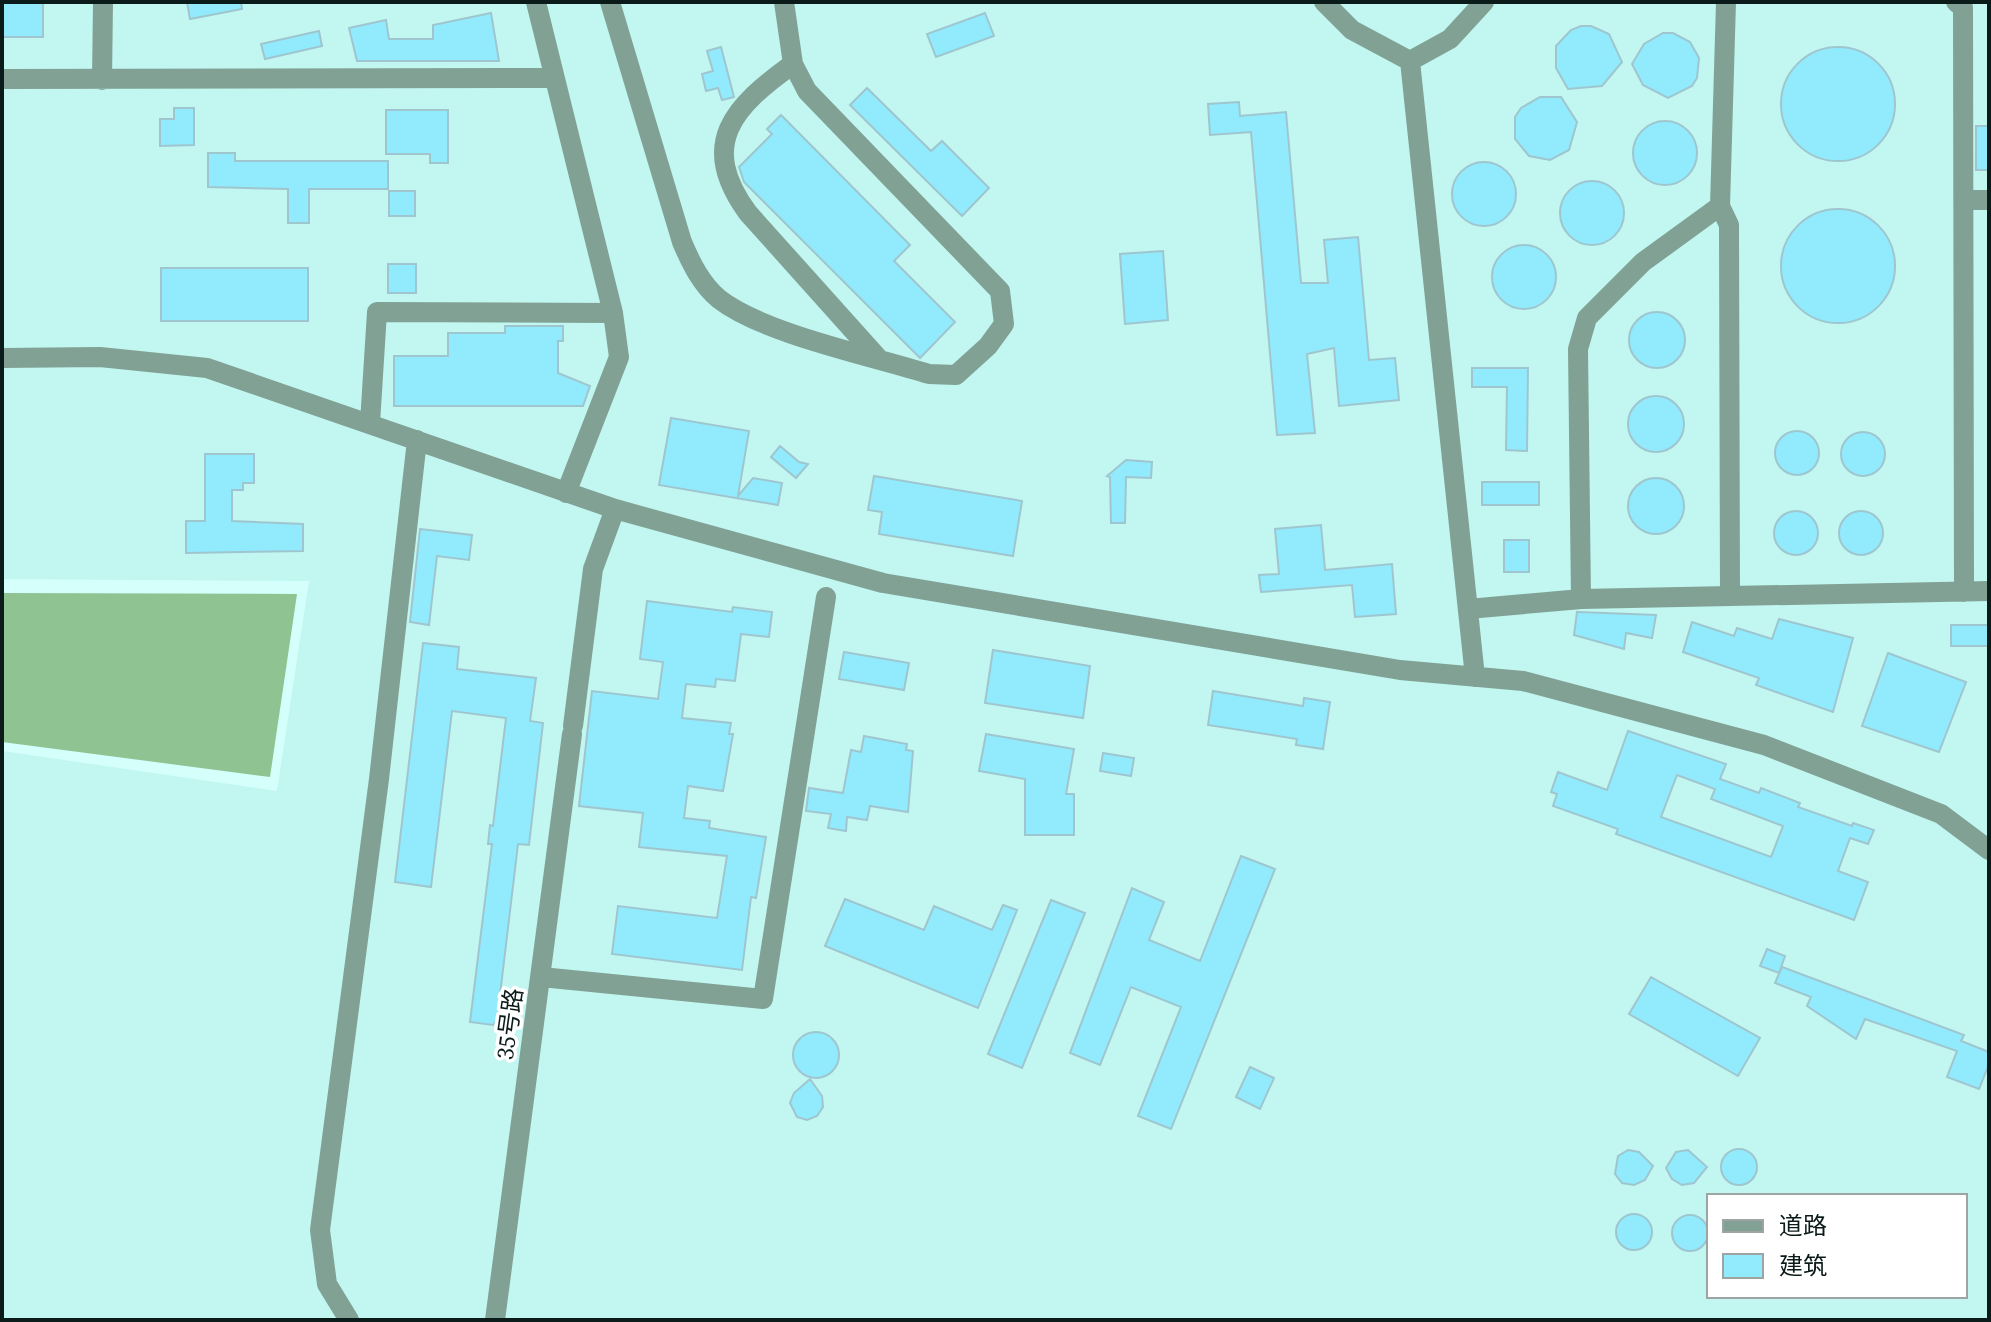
<svg xmlns="http://www.w3.org/2000/svg" width="1991" height="1322" viewBox="0 0 1991 1322" font-family="'Source Serif 4','Noto Sans SC',serif">
<style>
.built{fill:#c1f6f1;fill-rule:evenodd}
.forest{fill:#8fc492}
.building{fill:#91ebfd;stroke:#9fc6cf;stroke-width:2;fill-rule:evenodd}
.lines{fill:none;stroke-linecap:round;stroke-linejoin:round}
.minor{stroke:#81a194;stroke-width:20}
.labels{text-anchor:middle;dominant-baseline:central;stroke-width:7;stroke-linejoin:round;paint-order:stroke}
.street-label{font-size:24px;fill:#0b1b1a;stroke:#fff}
</style>
<rect width="100%" height="100%" fill="#d4fffb"/>
<path class="built" d="M 2,2 L 1989,2 L 1989,1320 L 2,1320 L 2,751 L 277,791 L 309,581 L 2,579 ZM 1709,1196 L 1965,1196 L 1965,1296 L 1709,1296 Z"/>
<path class="forest" d="M 2,593 L 297,594 L 270,777 L 2,742 Z"/>
<path class="building" d="M 2,2 L 43,2 L 43,37 L 2,37 Z
M 187,2 L 241,2 L 242,9 L 190,19 Z
M 491,13 L 499,61 L 357,61 L 349,28 L 386,20 L 389,39 L 433,39 L 433,25 Z
M 985,13 L 994,36 L 936,57 L 927,34 Z
M 1581,26 L 1591,26 L 1609,34 L 1622,62 L 1602,86 L 1568,89 L 1556,68 L 1556,46 L 1571,30 Z
M 319,31 L 322,46 L 265,59 L 261,44 Z
M 1663,33 L 1673,33 L 1690,42 L 1699,58 L 1697,78 L 1692,86 L 1668,98 L 1643,85 L 1632,64 L 1644,44 Z
M 721,47 L 734,97 L 722,100 L 718,88 L 706,91 L 702,74 L 713,71 L 707,51 Z
M1781 104a57 57 0 1 1 114 0a57 57 0 1 1-114 0Z
M 867,88 L 931,151 L 942,141 L 989,188 L 962,216 L 850,105 Z
M 1540,97 L 1561,97 L 1577,122 L 1569,150 L 1550,160 L 1529,156 L 1515,139 L 1515,117 L 1521,108 Z
M 1239,102 L 1240,116 L 1286,112 L 1301,283 L 1328,283 L 1324,240 L 1358,237 L 1369,360 L 1395,358 L 1399,400 L 1339,406 L 1334,348 L 1307,354 L 1315,433 L 1277,435 L 1251,132 L 1210,135 L 1208,104 Z
M 174,108 L 194,108 L 194,145 L 160,146 L 160,119 L 174,119 Z
M 386,110 L 448,110 L 448,163 L 430,163 L 430,154 L 386,154 Z
M 781,115 L 910,245 L 894,261 L 955,322 L 920,358 L 744,182 L 739,167 L 772,134 L 767,129 Z
M1633 153a32 32 0 1 1 64 0a32 32 0 1 1-64 0Z
M 1976,126 L 1989,126 L 1989,170 L 1976,170 Z
M 208,153 L 235,153 L 235,161 L 388,161 L 388,189 L 309,189 L 309,223 L 288,223 L 288,189 L 208,187 Z
M1452 194a32 32 0 1 1 64 0a32 32 0 1 1-64 0Z
M1560 213a32 32 0 1 1 64 0a32 32 0 1 1-64 0Z
M 389,191 L 415,191 L 415,216 L 389,216 Z
M1781 266a57 57 0 1 1 114 0a57 57 0 1 1-114 0Z
M1492 277a32 32 0 1 1 64 0a32 32 0 1 1-64 0Z
M 1163,251 L 1168,320 L 1125,324 L 1120,254 Z
M 388,264 L 416,264 L 416,293 L 388,293 Z
M 161,268 L 308,268 L 308,321 L 161,321 Z
M1629 340a28 28 0 1 1 56 0a28 28 0 1 1-56 0Z
M 505,326 L 563,326 L 563,341 L 558,341 L 558,373 L 590,386 L 583,406 L 394,406 L 394,356 L 448,356 L 448,333 L 505,333 Z
M 1472,368 L 1528,368 L 1527,451 L 1506,450 L 1507,387 L 1472,387 Z
M1628 424a28 28 0 1 1 56 0a28 28 0 1 1-56 0Z
M 671,418 L 749,431 L 738,496 L 753,478 L 782,483 L 778,505 L 659,485 Z
M1775 453a22 22 0 1 1 44 0a22 22 0 1 1-44 0Z
M1841 454a22 22 0 1 1 44 0a22 22 0 1 1-44 0Z
M 780,446 L 799,462 L 808,464 L 796,478 L 771,457 Z
M 205,454 L 254,454 L 254,483 L 243,483 L 243,490 L 232,490 L 232,521 L 303,524 L 303,551 L 186,553 L 186,521 L 205,521 Z
M 1126,460 L 1152,462 L 1151,478 L 1126,477 L 1125,523 L 1111,523 L 1110,477 L 1107,476 Z
M 874,476 L 1022,501 L 1013,556 L 879,534 L 882,512 L 868,510 Z
M1628 506a28 28 0 1 1 56 0a28 28 0 1 1-56 0Z
M 1482,482 L 1539,482 L 1539,505 L 1482,505 Z
M1839 533a22 22 0 1 1 44 0a22 22 0 1 1-44 0Z
M1774 533a22 22 0 1 1 44 0a22 22 0 1 1-44 0Z
M 1321,525 L 1325,570 L 1392,564 L 1396,614 L 1355,617 L 1352,585 L 1261,592 L 1259,575 L 1279,574 L 1275,529 Z
M 420,529 L 472,535 L 469,560 L 437,556 L 429,625 L 410,622 Z
M 1504,540 L 1529,540 L 1529,572 L 1504,572 Z
M 647,601 L 732,612 L 733,607 L 772,612 L 769,637 L 741,634 L 735,681 L 716,679 L 715,687 L 686,684 L 682,718 L 731,723 L 729,734 L 733,734 L 723,791 L 688,786 L 684,818 L 710,821 L 709,828 L 766,837 L 756,898 L 751,897 L 742,970 L 612,954 L 618,906 L 717,918 L 727,856 L 639,847 L 643,813 L 579,806 L 592,691 L 658,699 L 663,662 L 640,659 Z
M 1577,612 L 1578,612 L 1656,615 L 1652,638 L 1626,633 L 1624,649 L 1574,635 Z
M 1779,619 L 1853,638 L 1833,712 L 1756,685 L 1759,678 L 1683,652 L 1692,622 L 1734,636 L 1737,628 L 1772,639 Z
M 1951,625 L 1989,625 L 1989,646 L 1951,646 Z
M 423,643 L 459,647 L 457,669 L 536,678 L 530,721 L 543,723 L 529,845 L 518,844 L 497,1020 L 493,1025 L 470,1022 L 492,844 L 488,844 L 490,825 L 493,826 L 506,718 L 452,711 L 431,887 L 395,882 Z
M 993,650 L 1090,666 L 1083,718 L 985,703 Z
M 844,652 L 909,663 L 904,690 L 839,679 Z
M 1888,653 L 1966,682 L 1939,752 L 1862,726 Z
M 1213,691 L 1303,706 L 1304,698 L 1330,702 L 1323,749 L 1296,745 L 1297,739 L 1208,725 Z
M 1628,731 L 1726,764 L 1720,779 L 1759,793 L 1761,788 L 1800,803 L 1798,807 L 1852,826 L 1853,823 L 1874,830 L 1868,844 L 1850,838 L 1838,871 L 1868,882 L 1854,920 L 1616,834 L 1618,829 L 1553,806 L 1557,794 L 1551,792 L 1558,772 L 1607,790 ZM 1677,775 L 1715,789 L 1711,799 L 1783,826 L 1771,857 L 1661,817 Z
M 986,734 L 1074,749 L 1066,794 L 1074,794 L 1074,835 L 1025,835 L 1025,779 L 979,771 Z
M 864,736 L 907,744 L 906,750 L 913,751 L 908,812 L 870,806 L 867,820 L 847,817 L 846,831 L 828,828 L 831,814 L 806,811 L 809,788 L 843,793 L 851,750 L 861,752 Z
M 1103,753 L 1134,758 L 1131,776 L 1100,771 Z
M 1241,856 L 1275,869 L 1171,1129 L 1138,1116 L 1181,1007 L 1131,987 L 1100,1065 L 1070,1053 L 1132,888 L 1164,902 L 1149,940 L 1200,961 Z
M 845,899 L 924,930 L 934,906 L 992,930 L 1003,905 L 1017,910 L 978,1008 L 825,946 Z
M 1051,900 L 1085,913 L 1022,1068 L 988,1054 Z
M 1767,949 L 1785,956 L 1779,973 L 1760,966 Z
M 1782,967 L 1964,1035 L 1961,1041 L 1989,1052 L 1989,1064 L 1979,1089 L 1947,1077 L 1957,1051 L 1865,1019 L 1856,1039 L 1807,1006 L 1811,997 L 1775,983 Z
M 1651,977 L 1760,1038 L 1738,1076 L 1629,1014 Z
M793 1055a23 23 0 1 1 46 0a23 23 0 1 1-46 0Z
M 1250,1067 L 1274,1078 L 1260,1109 L 1236,1097 Z
M 810,1079 L 822,1096 L 823,1107 L 817,1116 L 807,1120 L 797,1117 L 790,1103 L 794,1093 Z
M1721 1167a18 18 0 1 1 36 0a18 18 0 1 1-36 0Z
M 1628,1150 L 1639,1152 L 1653,1166 L 1645,1180 L 1634,1185 L 1622,1183 L 1615,1174 L 1618,1156 Z
M 1688,1150 L 1707,1167 L 1694,1183 L 1682,1185 L 1672,1179 L 1666,1168 L 1676,1152 Z
M1616 1232a18 18 0 1 1 36 0a18 18 0 1 1-36 0Z
M1672 1233a18 18 0 1 1 36 0a18 18 0 1 1-36 0Z"/>
<g class="lines">
<path class="minor" d="M 536,2 L 613,313 L 619,357 L 566,493
M 610,2 L 682,242 C 691,263 701,284 719,299 C 764,334 872,356 929,374 L 956,375 L 988,346 L 1004,324 L 1000,291 L 807,91 L 793,64 L 784,2
M 1324,2 L 1352,30 L 1410,61 L 1450,39 L 1484,2
M 1726,2 L 1720,206 L 1729,225 L 1730,596
M 1956,2 L 1963,7 L 1964,592
M 1410,61 L 1475,677
M 793,64 C 734,106 697,144 748,213 L 878,358
M 2,79 L 553,78
M 102,80 L 103,2
M 1965,200 L 1989,200
M 2,358 L 100,357 L 207,368 L 615,509 L 883,583 L 1400,670 L 1523,681 L 1764,745 L 1941,814 L 1989,850
M 370,423 L 377,312 L 613,313
M 1581,599 L 1578,349 L 1587,318 L 1643,262 L 1720,206
M 1468,609 L 1581,599 L 1989,591
M 573,726 L 593,569 L 615,509
M 541,977 L 763,999 L 826,597
M 349,1320 L 327,1284 L 320,1230 L 379,779 L 417,440
M 495,1320 L 572,734"/>
</g>
<g class="labels">
<g class="street-label">
<text transform="translate(509 1024) rotate(-82)">35号路</text>
</g>
</g>
<rect width="1991" height="1322" fill="none" stroke="#0b1b1a" stroke-width="8"/>
<rect x="1707" y="1194" width="260" height="104" fill="#ffffff" stroke="#9da4a3" stroke-width="2"/>
<rect x="1723" y="1220" width="40" height="12" fill="#81a194" stroke="#9da4a3" stroke-width="2"/>
<text x="1779" y="1234" font-size="24" fill="#0b1b1a">道路</text>
<rect x="1723" y="1254" width="40" height="24" fill="#91ebfd" stroke="#9da4a3" stroke-width="2"/>
<text x="1779" y="1274" font-size="24" fill="#0b1b1a">建筑</text>
</svg>
